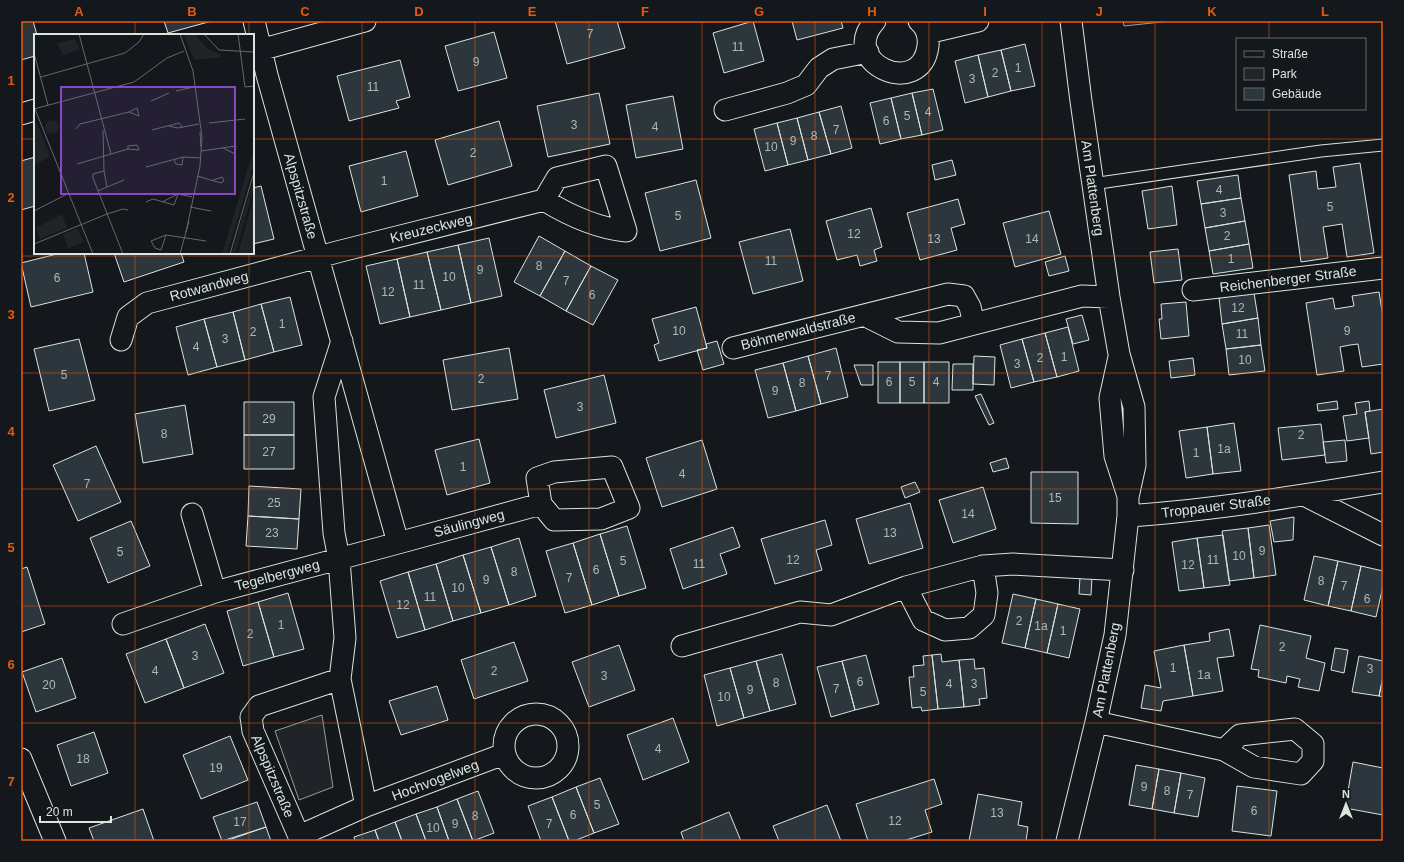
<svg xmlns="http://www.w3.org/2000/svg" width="1404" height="862" viewBox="0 0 1404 862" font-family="Arial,sans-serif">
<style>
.green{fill:#202428;stroke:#939e99}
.parking{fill:#24282b;stroke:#939e99}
.building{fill:#2c363c;stroke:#d8e6dc}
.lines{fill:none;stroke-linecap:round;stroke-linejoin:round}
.service-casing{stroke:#d8e6dc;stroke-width:13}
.minor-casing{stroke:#d8e6dc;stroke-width:23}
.service{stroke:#14181c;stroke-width:11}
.minor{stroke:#14181c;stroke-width:21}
.grid{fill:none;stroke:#e8590c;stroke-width:1;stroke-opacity:0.55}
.labels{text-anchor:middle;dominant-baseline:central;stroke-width:3;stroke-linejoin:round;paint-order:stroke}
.number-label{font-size:12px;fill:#adbab4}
.street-label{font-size:14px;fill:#d8e6dc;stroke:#14181c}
.inset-road{fill:none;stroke:#626a69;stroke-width:1}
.view{fill:#8948c3;fill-opacity:0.15;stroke:#8948c3;stroke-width:2}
.inset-edge{fill:none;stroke:#d8e6dc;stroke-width:2}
.neatline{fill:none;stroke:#e8590c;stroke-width:1.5}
.grid-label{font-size:13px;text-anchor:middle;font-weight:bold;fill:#e8590c}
</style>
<rect width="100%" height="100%" fill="#14181c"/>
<path class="green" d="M 322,715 L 333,787 L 299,800 L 275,731 Z"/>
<path class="parking" d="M 1123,21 L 1171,21 L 1124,26 Z"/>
<path class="building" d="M 21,21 L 33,21 L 37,35 L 35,35 L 35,56 L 21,60 Z
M 164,21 L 212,21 L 168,33 Z
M 555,21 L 617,21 L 625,48 L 567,64 Z
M 753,21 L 764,61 L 724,73 L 713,33 Z
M 792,21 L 841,21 L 843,28 L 797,40 Z
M 494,32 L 507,78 L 458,91 L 445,46 Z
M 1025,44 L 1035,86 L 1011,91 L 1001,50 Z
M 1001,50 L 1011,91 L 988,97 L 978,55 Z
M 978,55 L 988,97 L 965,103 L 955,61 Z
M 400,60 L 410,97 L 396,101 L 399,108 L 349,121 L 337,76 Z
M 933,89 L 943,130 L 922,135 L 912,93 Z
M 599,93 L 610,144 L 548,157 L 537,106 Z
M 912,93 L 922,135 L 901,139 L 891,98 Z
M 673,96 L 683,149 L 636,158 L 626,105 Z
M 891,98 L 901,139 L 880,144 L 870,103 Z
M 841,106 L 852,148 L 831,154 L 819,112 Z
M 819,112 L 831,154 L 808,160 L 797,118 Z
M 797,118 L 808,160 L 788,165 L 777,123 Z
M 499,121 L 512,166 L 448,185 L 435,140 Z
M 777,123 L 788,165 L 765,171 L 754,129 Z
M 406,151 L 418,196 L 361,212 L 349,166 Z
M 35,157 L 35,206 L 21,210 L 21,161 Z
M 952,160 L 956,175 L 935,180 L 932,165 Z
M 1360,163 L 1374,253 L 1347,257 L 1342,224 L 1323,227 L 1328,258 L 1301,262 L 1289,175 L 1316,171 L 1318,189 L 1336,187 L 1333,167 Z
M 1238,175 L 1241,198 L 1201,204 L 1197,181 Z
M 696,180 L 711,238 L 660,251 L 645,193 Z
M 261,186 L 274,239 L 253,244 L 253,188 Z
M 1172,186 L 1177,225 L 1148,229 L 1142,191 Z
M 1241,198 L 1245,221 L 1205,228 L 1201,204 Z
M 958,199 L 965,224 L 951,228 L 957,250 L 920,260 L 907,213 Z
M 871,208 L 882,247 L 874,250 L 877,261 L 860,266 L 857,255 L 837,260 L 826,221 Z
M 1049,211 L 1061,254 L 1015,267 L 1003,223 Z
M 1245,221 L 1249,244 L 1209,251 L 1205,228 Z
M 790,229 L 803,281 L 753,294 L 739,242 Z
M 539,236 L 565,251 L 540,296 L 514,282 Z
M 489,238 L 502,296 L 471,303 L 458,245 Z
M 1249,244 L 1253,268 L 1213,274 L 1209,251 Z
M 458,245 L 471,303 L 441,310 L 427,252 Z
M 1178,249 L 1182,280 L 1154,283 L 1150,252 Z
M 565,251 L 591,266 L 566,311 L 540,296 Z
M 427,252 L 441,310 L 410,317 L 397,259 Z
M 61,253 L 84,253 L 93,292 L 31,307 L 21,263 Z
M 114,253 L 181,253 L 184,262 L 124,282 Z
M 1065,256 L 1069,271 L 1049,276 L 1045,262 Z
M 397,259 L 410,317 L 380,324 L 366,266 Z
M 591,266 L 618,280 L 593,325 L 566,311 Z
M 1379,292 L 1383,317 L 1383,364 L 1362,367 L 1358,344 L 1350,345 L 1340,347 L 1344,371 L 1317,375 L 1306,303 L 1333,298 L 1335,309 L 1354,306 L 1352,296 Z
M 1254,293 L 1258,318 L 1222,324 L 1219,298 Z
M 290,297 L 302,345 L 274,352 L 261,304 Z
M 1186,302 L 1189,336 L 1161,339 L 1159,319 L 1162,319 L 1161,304 Z
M 261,304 L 274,352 L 245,360 L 233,312 Z
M 696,307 L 707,348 L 659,361 L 654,345 L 659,343 L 652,319 Z
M 233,312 L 245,360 L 217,367 L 204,319 Z
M 1082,315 L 1089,340 L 1073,344 L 1066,319 Z
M 1258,318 L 1261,345 L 1226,349 L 1222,324 Z
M 204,319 L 217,367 L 188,375 L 176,327 Z
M 1068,327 L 1079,371 L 1057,377 L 1045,333 Z
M 1045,333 L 1057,377 L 1034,382 L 1022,339 Z
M 79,339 L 95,400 L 49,411 L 34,349 Z
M 1022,339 L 1034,382 L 1011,388 L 1000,345 Z
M 717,341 L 724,364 L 703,370 L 697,350 L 707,348 L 706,344 Z
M 1261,345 L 1265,371 L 1229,375 L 1226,349 Z
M 509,348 L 518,399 L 452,410 L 443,360 Z
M 836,348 L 848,397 L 821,404 L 808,356 Z
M 808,356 L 821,404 L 796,411 L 783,363 Z
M 974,356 L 995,357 L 994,385 L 973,384 Z
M 1193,358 L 1195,375 L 1171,378 L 1169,361 Z
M 878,362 L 900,362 L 900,403 L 878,403 Z
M 900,362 L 924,362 L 924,403 L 900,403 Z
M 924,362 L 949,362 L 949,403 L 924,403 Z
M 783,363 L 796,411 L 768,418 L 755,370 Z
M 953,364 L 973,364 L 973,390 L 952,390 Z
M 854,365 L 873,365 L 873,385 L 861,385 Z
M 604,375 L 616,423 L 556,438 L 544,390 Z
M 981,394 L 994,423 L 989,425 L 975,396 Z
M 1337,401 L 1338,409 L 1318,411 L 1317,404 Z
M 1369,401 L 1370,411 L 1365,412 L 1369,438 L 1347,441 L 1343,416 L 1357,414 L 1355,403 Z
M 244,402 L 294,402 L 294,435 L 244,435 Z
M 185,405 L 193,454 L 143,463 L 135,414 Z
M 1383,409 L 1383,452 L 1371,454 L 1365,412 Z
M 1234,423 L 1241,471 L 1213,474 L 1207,427 Z
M 1321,424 L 1325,455 L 1282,460 L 1278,428 Z
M 1207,427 L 1213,474 L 1186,478 L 1179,431 Z
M 244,435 L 294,435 L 294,469 L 244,469 Z
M 479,439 L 490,483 L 447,495 L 435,450 Z
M 702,440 L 717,489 L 662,507 L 646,458 Z
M 1345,440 L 1347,461 L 1326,463 L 1323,442 Z
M 96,446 L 121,502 L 78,521 L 53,465 Z
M 1006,458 L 1009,468 L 993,472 L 990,463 Z
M 1031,472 L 1078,472 L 1078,524 L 1031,523 Z
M 915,482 L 920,492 L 905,498 L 901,487 Z
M 249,486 L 301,489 L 299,519 L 248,516 Z
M 983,487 L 996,529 L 953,543 L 939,500 Z
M 910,503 L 923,548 L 869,564 L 856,519 Z
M 248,516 L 299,519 L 297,549 L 246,546 Z
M 1294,517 L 1293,540 L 1274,542 L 1270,521 Z
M 825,520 L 832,545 L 816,550 L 822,570 L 775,584 L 761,539 Z
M 131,521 L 150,566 L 108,583 L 90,538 Z
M 1269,525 L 1276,575 L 1254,578 L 1248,528 Z
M 627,526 L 646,588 L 619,596 L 600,534 Z
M 733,527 L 740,547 L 720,554 L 727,574 L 683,589 L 670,549 Z
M 1248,528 L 1254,578 L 1229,581 L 1222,531 Z
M 600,534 L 619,596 L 592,605 L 573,543 Z
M 1223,535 L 1230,585 L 1204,588 L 1197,538 Z
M 519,538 L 536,596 L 509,605 L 491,547 Z
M 1197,538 L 1204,588 L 1179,591 L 1172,542 Z
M 573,543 L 592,605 L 565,613 L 546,551 Z
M 491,547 L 509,605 L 481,613 L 463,555 Z
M 463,555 L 481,613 L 453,621 L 436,564 Z
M 1314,556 L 1338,561 L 1328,606 L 1304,600 Z
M 1338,561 L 1361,566 L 1351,611 L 1328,606 Z
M 436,564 L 453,621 L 425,630 L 408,572 Z
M 1361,566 L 1383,571 L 1383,586 L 1376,617 L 1351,611 Z
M 27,567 L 45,624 L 21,632 L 21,569 Z
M 408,572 L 425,630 L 397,638 L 380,581 Z
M 1080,577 L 1092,577 L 1091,595 L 1079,594 Z
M 288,593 L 304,649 L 274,657 L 258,602 Z
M 1013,594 L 1036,599 L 1025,648 L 1002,643 Z
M 1036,599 L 1058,604 L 1047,653 L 1025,648 Z
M 258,602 L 274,657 L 243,666 L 227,611 Z
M 1058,604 L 1080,609 L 1069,658 L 1047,653 Z
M 205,624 L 224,673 L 184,688 L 166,639 Z
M 1260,625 L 1311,636 L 1306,658 L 1325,663 L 1319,691 L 1298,687 L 1300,679 L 1287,676 L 1286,683 L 1258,677 L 1259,670 L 1251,669 Z
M 1229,629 L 1234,656 L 1217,658 L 1223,691 L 1193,696 L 1184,645 L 1210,641 L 1209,633 Z
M 166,639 L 184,688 L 145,703 L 126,654 Z
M 514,642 L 528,681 L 474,699 L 461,660 Z
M 619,645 L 635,690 L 589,707 L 572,662 Z
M 1184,645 L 1193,696 L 1163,701 L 1161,711 L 1141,708 L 1145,685 L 1161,688 L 1154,651 Z
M 1335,648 L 1348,650 L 1344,673 L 1331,670 Z
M 782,654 L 796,704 L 770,711 L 756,661 Z
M 941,654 L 942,662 L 959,660 L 964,707 L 938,709 L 932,655 Z
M 866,655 L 879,704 L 855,710 L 842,661 Z
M 932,655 L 938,709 L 922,711 L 921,707 L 912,708 L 909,677 L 914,677 L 913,666 L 924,665 L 923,656 Z
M 1359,656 L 1383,661 L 1383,677 L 1379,696 L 1352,692 Z
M 62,658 L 76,698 L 36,712 L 22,672 Z
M 974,659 L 975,669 L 984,668 L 987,698 L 979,699 L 980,705 L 964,707 L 959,660 Z
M 756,661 L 770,711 L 744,718 L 730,668 Z
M 842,661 L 855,710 L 831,717 L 817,667 Z
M 730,668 L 744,718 L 717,726 L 704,675 Z
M 1383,677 L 1383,697 L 1379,696 Z
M 437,686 L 448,720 L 401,735 L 389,701 Z
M 673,718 L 689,762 L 643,780 L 627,735 Z
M 94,732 L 108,773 L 71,786 L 57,745 Z
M 230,736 L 248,780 L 201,799 L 183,755 Z
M 1353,762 L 1383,768 L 1383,815 L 1345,808 Z
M 1136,765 L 1159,769 L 1152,809 L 1129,805 Z
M 1159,769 L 1181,773 L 1174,813 L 1152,809 Z
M 1181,773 L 1205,778 L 1198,817 L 1174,813 Z
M 600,778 L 619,824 L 594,833 L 576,787 Z
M 934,779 L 942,804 L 925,810 L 932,832 L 903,841 L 868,841 L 856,804 Z
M 1237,786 L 1277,791 L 1271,836 L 1232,831 Z
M 576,787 L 594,833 L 574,841 L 569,841 L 552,797 Z
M 478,791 L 494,833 L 473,841 L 457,799 Z
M 978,794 L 1022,802 L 1018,825 L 1028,827 L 1026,841 L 969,841 Z
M 552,797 L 569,841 L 541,841 L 528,806 Z
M 457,799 L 473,841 L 449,841 L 437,807 Z
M 257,802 L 266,827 L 222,841 L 213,817 Z
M 827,805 L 841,841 L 779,841 L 773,826 Z
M 437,807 L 449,841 L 426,841 L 416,814 Z
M 143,809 L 154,841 L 94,841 L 89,828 Z
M 729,812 L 741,841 L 684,841 L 681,832 Z
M 416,814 L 426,841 L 402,841 L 395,822 Z
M 395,822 L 402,841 L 379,841 L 375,830 Z
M 266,827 L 271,841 L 226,841 Z
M 375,830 L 379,841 L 355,841 L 354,837 Z"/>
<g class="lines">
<g class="service-casing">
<path id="service" d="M 1092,184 L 1321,151 L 1383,145"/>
</g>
<g class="minor-casing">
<path id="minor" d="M 875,21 C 837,63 921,100 928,46 C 929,37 926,27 919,21
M 927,33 L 978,21
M 253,52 L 365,21
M 725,110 L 787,93 L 806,85 L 819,68 L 833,59 L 868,52
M 21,114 L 35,110
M 1193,290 L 1383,268
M 864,315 L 898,332 L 939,333 L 1082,296 L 1109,297
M 121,340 L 128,317 L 147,303 L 341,251 L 544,200 C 570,216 596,228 626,231 L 606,166 L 557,178 L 544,200
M 733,348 L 948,294 L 964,296 L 970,307 L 974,324
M 1119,357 L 1110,398 L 1115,456 L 1128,496
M 1304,495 L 1383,535
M 192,514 L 215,592
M 1128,516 C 1214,510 1299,496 1383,482
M 398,543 L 541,504 L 554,520 L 601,519 L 629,508 L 612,467 L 554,472 L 537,478 L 541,504
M 906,587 L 923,620 L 945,630 L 969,628 L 984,615 L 987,593 L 983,566
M 123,624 L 215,592 L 398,543 L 267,75 L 254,21
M 682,646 L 800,612 L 831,615 L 906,587 L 983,566 L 1013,564 L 1123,570
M504 746a32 32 0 1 1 64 0a32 32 0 1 1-64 0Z
M 1096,722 L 1224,750 L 1254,767 L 1301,774 L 1313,761 L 1313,744 L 1295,729 L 1240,735 L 1224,750
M 21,759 L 55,841
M 366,806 L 504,754
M 299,836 L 366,806 L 340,679 L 345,638 L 339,559 L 334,533 L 324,397 L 342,341
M 301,841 L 253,731 L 251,717 L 259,706 L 340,679
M 1067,841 L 1096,722 L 1115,635 L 1128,516 L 1128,497 L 1135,465 L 1134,407 L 1119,354 L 1109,297 L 1081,101 L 1071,21"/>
</g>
<use href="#service" class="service"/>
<use href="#minor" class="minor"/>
</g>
<path class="grid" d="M 135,21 L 135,35M 249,21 L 249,35M 362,21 L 362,841M 475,21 L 475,841M 589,21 L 589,841M 702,21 L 702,841M 815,21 L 815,841M 929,21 L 929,841M 1042,21 L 1042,841M 1155,21 L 1155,841M 1269,21 L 1269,39M 1269,109 L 1269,841M 21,139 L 35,139M 253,139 L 1383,139M 135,253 L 135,841M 249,253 L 249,841M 21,256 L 1383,256M 21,373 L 1383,373M 21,489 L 1383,489M 21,606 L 1383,606M 21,723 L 1383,723"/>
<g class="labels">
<g class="number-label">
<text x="590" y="34">7</text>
<text x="738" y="47">11</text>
<text x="476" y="62">9</text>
<text x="1018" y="68">1</text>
<text x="995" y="73">2</text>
<text x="972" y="79">3</text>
<text x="373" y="87">11</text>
<text x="928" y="112">4</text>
<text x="907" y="116">5</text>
<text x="886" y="121">6</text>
<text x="574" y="125">3</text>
<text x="655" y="127">4</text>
<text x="836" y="130">7</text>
<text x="814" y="136">8</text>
<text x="793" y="141">9</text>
<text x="771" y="147">10</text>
<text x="473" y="153">2</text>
<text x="384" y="181">1</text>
<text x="1219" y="190">4</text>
<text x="1330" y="207">5</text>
<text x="1223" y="213">3</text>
<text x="678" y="216">5</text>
<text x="854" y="234">12</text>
<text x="1227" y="236">2</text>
<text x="934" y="239">13</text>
<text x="1032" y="239">14</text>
<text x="1231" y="259">1</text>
<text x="771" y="261">11</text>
<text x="539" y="266">8</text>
<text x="480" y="270">9</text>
<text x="449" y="277">10</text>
<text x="57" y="278">6</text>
<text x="566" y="281">7</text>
<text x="419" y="285">11</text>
<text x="388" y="292">12</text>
<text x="592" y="295">6</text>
<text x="1238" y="308">12</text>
<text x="282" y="324">1</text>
<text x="679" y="331">10</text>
<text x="1347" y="331">9</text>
<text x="253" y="332">2</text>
<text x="1242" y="334">11</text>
<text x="225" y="339">3</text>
<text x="196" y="347">4</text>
<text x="1064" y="357">1</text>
<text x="1040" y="358">2</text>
<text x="1245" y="360">10</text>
<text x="1017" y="364">3</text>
<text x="64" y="375">5</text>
<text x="828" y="376">7</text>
<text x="481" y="379">2</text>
<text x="889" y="382">6</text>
<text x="912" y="382">5</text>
<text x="936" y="382">4</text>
<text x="802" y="383">8</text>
<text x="775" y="391">9</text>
<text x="580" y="407">3</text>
<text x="269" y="419">29</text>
<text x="164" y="434">8</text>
<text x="1301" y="435">2</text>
<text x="1224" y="449">1a</text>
<text x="269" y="452">27</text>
<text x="1196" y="453">1</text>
<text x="463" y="467">1</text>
<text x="682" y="474">4</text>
<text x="87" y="484">7</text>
<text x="1055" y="498">15</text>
<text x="274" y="503">25</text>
<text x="968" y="514">14</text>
<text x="272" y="533">23</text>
<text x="890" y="533">13</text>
<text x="1262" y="551">9</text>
<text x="120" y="552">5</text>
<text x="1239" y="556">10</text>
<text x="793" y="560">12</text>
<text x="1213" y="560">11</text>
<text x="623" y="561">5</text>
<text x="699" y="564">11</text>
<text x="1188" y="565">12</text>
<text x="596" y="570">6</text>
<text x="514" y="572">8</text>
<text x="569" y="578">7</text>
<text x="486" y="580">9</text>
<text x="1321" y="581">8</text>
<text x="1344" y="586">7</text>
<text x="458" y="588">10</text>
<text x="430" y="597">11</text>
<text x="1367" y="599">6</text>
<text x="403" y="605">12</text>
<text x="1019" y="621">2</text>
<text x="281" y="625">1</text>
<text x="1041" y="626">1a</text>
<text x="1063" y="631">1</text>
<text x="250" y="634">2</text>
<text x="1282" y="647">2</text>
<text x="195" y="656">3</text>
<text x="1173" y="668">1</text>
<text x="1370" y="669">3</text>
<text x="155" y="671">4</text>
<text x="494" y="671">2</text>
<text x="1204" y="675">1a</text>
<text x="604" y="676">3</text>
<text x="860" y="682">6</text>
<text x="776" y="683">8</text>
<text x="949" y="684">4</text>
<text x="974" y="684">3</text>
<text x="49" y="685">20</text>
<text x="836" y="689">7</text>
<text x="750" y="690">9</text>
<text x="923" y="692">5</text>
<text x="724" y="697">10</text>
<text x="658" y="749">4</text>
<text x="83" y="759">18</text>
<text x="216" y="768">19</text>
<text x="1144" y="787">9</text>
<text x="1167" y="791">8</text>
<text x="1190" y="795">7</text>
<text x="597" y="805">5</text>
<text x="1254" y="811">6</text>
<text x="997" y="813">13</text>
<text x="573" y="815">6</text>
<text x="475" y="816">8</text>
<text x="895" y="821">12</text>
<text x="240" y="822">17</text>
<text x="455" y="824">9</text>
<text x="549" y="824">7</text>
<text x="433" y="828">10</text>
</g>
<g class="street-label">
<text transform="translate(1093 188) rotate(82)">Am Plattenberg</text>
<text transform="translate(301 196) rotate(74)">Alpspitzstraße</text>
<text transform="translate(431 228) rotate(-14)">Kreuzeckweg</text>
<text transform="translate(1288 279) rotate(-7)">Reichenberger Straße</text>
<text transform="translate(209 286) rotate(-15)">Rotwandweg</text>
<text transform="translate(798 331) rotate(-14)">Böhmerwaldstraße</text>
<text transform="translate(1216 506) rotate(-7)">Troppauer Straße</text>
<text transform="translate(469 523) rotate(-15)">Säulingweg</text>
<text transform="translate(277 575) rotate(-15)">Tegelbergweg</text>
<text transform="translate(1106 670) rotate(-79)">Am Plattenberg</text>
<text transform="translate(273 776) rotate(67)">Alpspitzstraße</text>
<text transform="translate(435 780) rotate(-21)">Hochvogelweg</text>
</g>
</g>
<g transform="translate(34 34)">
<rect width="220" height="220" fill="#14181c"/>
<path d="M 150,0 L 161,0 L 169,10 L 177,17 L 186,20 L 187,23 L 160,26 ZM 41,5 L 46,16 L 29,21 L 23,9 ZM11 93a7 7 0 1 1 14 0a7 7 0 1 1-14 0ZM 0,88 L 3,89 L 16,122 L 0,132 ZM 220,114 L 220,130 L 193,220 L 188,220 ZM 220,143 L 220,153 L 201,220 L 198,220 ZM 220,162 L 220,220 L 204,220 L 219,166 ZM 28,180 L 33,194 L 6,205 L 2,194 ZM 43,195 L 50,208 L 34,214 L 29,200 Z" fill="#202428"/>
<path class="inset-road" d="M 146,0 L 159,37 L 168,103 L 166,132 L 152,198M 170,0 L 185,16 L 220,18M 204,0 L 211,53 L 220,52M 0,19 L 14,71M 7,43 L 91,19 L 105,8 L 110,0M 142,57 L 160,53M 117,67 L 135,59M 0,75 L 100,48 L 133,24 L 150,17M 1,75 L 59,220M 175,89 L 211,85M 135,92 L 144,94 L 165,90M 42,95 L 46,90 L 95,78 L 105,82 L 103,74 L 95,78M 118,96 L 145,89 L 148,93M 166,98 L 167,113M 167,117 L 202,112 L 201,120 L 189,114M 77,120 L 94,115 L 105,116 L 103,111 L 94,112 L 94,115M 140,126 L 142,130 L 148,131 L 149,123M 43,130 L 77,120 L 45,0M 112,133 L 149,123 L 167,124M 70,137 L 59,140 L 59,144 L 89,220M 163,142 L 187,149 L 190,147 L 188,143 L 179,146M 73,153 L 90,146M 64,157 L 73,153 L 70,137 L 69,96M 112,168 L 119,165 L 140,171 L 144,160M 128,168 L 144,160 L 158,163M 156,173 L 177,177M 0,177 L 35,159M 132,201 L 127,216 L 121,214 L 117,207 L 132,201 L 172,207M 0,210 L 73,180 L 89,175 L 94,176M 146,220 L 155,187M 196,220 L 220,138"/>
<path class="view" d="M 27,53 L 201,53 L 201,160 L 27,160 Z"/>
<rect width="220" height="220" class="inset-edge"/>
</g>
<rect width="1404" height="862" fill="none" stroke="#14181c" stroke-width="44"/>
<rect x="1236" y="38" width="130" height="72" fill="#14181c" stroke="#626a69"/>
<rect x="1244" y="51" width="20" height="6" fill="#14181c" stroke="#626a69"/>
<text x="1272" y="58" font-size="12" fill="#d8e6dc">Straße</text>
<rect x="1244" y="68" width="20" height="12" fill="#202428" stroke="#626a69"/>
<text x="1272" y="78" font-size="12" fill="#d8e6dc">Park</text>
<rect x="1244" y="88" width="20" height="12" fill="#2c363c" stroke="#626a69"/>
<text x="1272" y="98" font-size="12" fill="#d8e6dc">Gebäude</text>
<g transform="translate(1346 804)" stroke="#14181c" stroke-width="3" paint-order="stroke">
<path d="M0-3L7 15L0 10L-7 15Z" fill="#d8e6dc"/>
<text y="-6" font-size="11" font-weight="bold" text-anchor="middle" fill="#d8e6dc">N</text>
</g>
<path d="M40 816v6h71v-6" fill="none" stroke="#d8e6dc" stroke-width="2"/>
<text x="46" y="816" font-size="12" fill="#d8e6dc" stroke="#14181c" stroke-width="3" paint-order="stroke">20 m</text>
<rect x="22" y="22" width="1360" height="818" class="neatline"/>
<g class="grid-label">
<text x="79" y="16">A</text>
<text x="192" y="16">B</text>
<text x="305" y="16">C</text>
<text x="419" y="16">D</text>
<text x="532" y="16">E</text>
<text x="645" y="16">F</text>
<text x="759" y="16">G</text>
<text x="872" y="16">H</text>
<text x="985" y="16">I</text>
<text x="1099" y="16">J</text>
<text x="1212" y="16">K</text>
<text x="1325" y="16">L</text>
<text x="11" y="85">1</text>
<text x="11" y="202">2</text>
<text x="11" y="319">3</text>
<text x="11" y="436">4</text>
<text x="11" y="552">5</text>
<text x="11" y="669">6</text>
<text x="11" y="786">7</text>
</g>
</svg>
